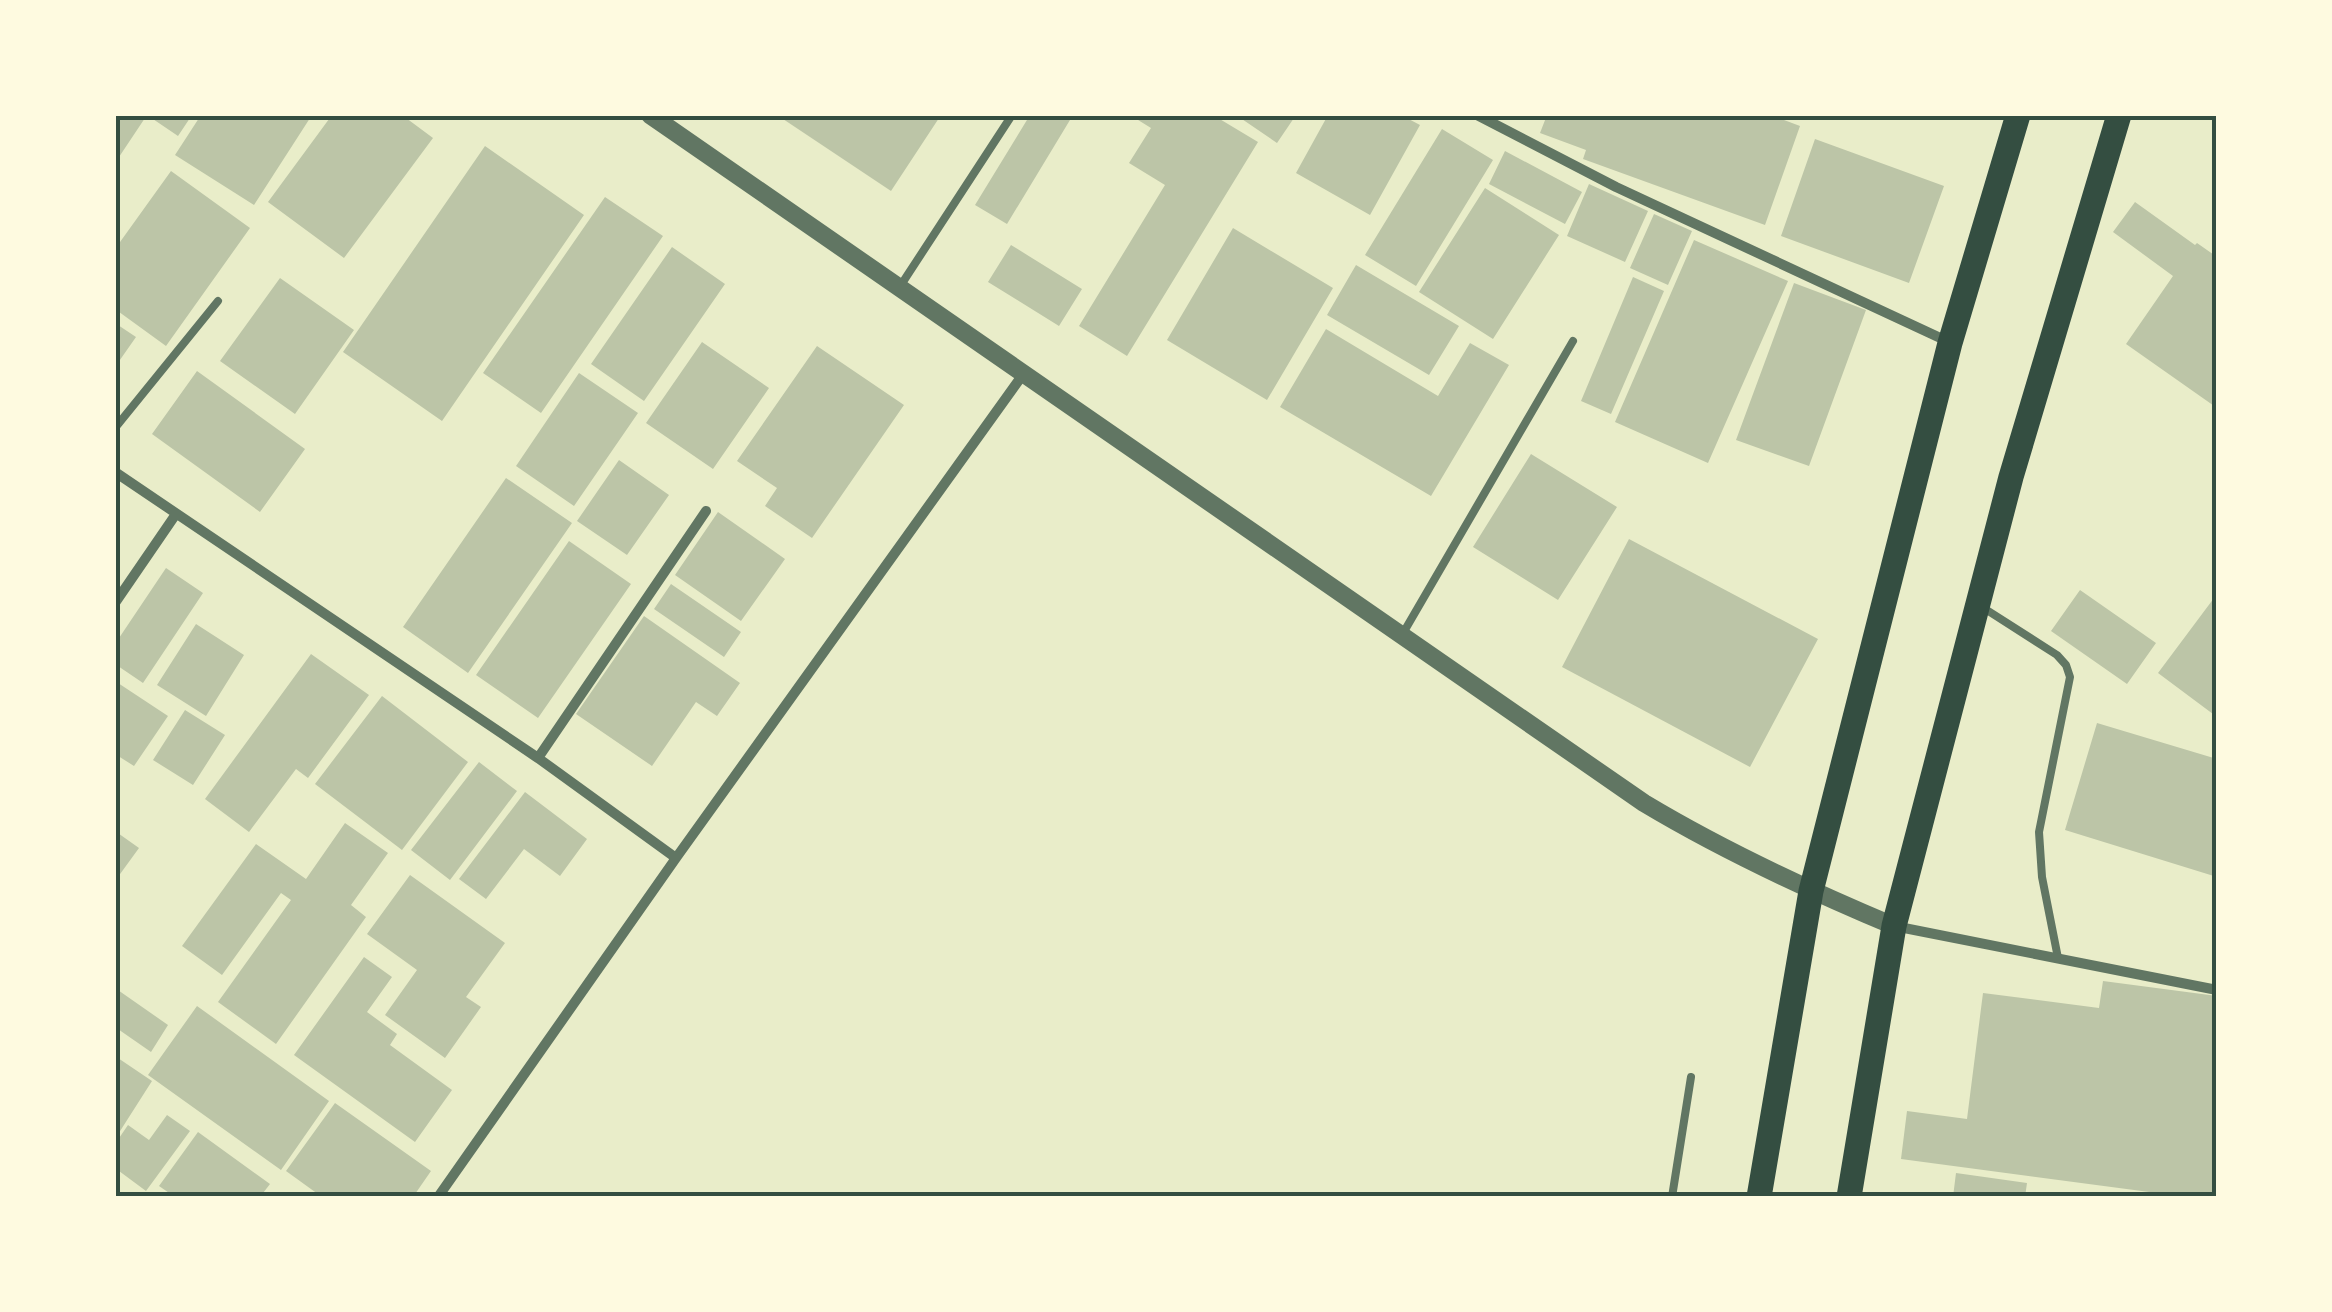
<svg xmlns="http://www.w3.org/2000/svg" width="2332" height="1312" viewBox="0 0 2332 1312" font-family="'Times New Roman',serif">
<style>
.building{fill:#bcc5a7}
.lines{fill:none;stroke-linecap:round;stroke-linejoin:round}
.service{stroke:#617663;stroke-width:8}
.minor{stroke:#617663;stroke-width:10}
.tertiary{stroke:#617663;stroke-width:18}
.primary{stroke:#344e41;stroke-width:25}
.neatline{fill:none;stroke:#344e41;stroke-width:4}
</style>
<rect width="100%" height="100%" fill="#e9edc9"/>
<path class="building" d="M 115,115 L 147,115 L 115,163 Z
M 147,115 L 192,115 L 178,136 Z
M 201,115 L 312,115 L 254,205 L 175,155 Z
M 332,115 L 402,115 L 433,138 L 344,258 L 268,202 Z
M 777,115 L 941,115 L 891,191 Z
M 1030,115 L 1073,115 L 1007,224 L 975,205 Z
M 1130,115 L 1213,115 L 1258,142 L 1127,356 L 1079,326 L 1165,185 L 1129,163 L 1151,128 Z
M 1236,115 L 1296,115 L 1277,143 Z
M 1328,115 L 1401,115 L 1420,125 L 1370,215 L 1296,173 Z
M 1547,115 L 1771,115 L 1800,126 L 1765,225 L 1583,159 L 1586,150 L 1540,133 Z
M 1442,129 L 1493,160 L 1416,286 L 1365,255 Z
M 1815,139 L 1944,186 L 1909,283 L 1781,236 Z
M 485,146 L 584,215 L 442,421 L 343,352 Z
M 1505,151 L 1582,192 L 1565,224 L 1489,184 Z
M 171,171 L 250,228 L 166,346 L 115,309 L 115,249 Z
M 1589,184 L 1648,211 L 1625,262 L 1567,236 Z
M 1485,188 L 1559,235 L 1493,339 L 1419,292 Z
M 605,197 L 663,236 L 541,413 L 483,373 Z
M 2135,202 L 2195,245 L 2197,243 L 2217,257 L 2217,408 L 2126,344 L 2173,276 L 2113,232 Z
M 1654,214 L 1692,231 L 1668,285 L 1630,268 Z
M 1233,228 L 1333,288 L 1267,400 L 1167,340 Z
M 1694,240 L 1788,281 L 1708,463 L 1615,422 Z
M 1011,245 L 1082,289 L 1059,326 L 988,282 Z
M 672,247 L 725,284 L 644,401 L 591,364 Z
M 1356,265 L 1459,326 L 1429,375 L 1327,315 Z
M 1633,277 L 1664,291 L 1611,414 L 1581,401 Z
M 280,278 L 354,330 L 295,414 L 220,361 Z
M 1794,283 L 1866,310 L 1809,466 L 1736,440 Z
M 115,323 L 136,337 L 115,367 Z
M 1326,329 L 1438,396 L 1470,343 L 1509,365 L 1431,496 L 1280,407 Z
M 702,342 L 769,388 L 713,469 L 646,423 Z
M 817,346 L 904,405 L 812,538 L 765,506 L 777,488 L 737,461 Z
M 197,371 L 305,449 L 260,512 L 152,434 Z
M 579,373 L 638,413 L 574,506 L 516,466 Z
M 1531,454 L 1617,507 L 1558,600 L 1473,547 Z
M 619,460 L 669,495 L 627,555 L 577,521 Z
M 506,478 L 572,523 L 468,673 L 403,627 Z
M 718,512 L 785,559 L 741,621 L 675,575 Z
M 1629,539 L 1818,639 L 1750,767 L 1562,667 Z
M 569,541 L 631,584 L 538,718 L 476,675 Z
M 166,568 L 203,593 L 143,683 L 115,664 L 115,644 Z
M 671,584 L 741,632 L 724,657 L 654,609 Z
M 2080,590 L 2156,643 L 2127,684 L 2051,631 Z
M 2217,594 L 2217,717 L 2158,673 Z
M 644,616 L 740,683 L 717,716 L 696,702 L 652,766 L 576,714 Z
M 196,624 L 244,655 L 206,716 L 157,685 Z
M 311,654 L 369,695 L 308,778 L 296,769 L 249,832 L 205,799 Z
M 118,683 L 168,716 L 134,766 L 115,754 L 115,688 Z
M 382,696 L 468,762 L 402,850 L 315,784 Z
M 185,710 L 225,735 L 193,785 L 153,760 Z
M 2097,723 L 2217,759 L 2217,877 L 2065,830 Z
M 479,762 L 517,791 L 450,880 L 411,850 Z
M 525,792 L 587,839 L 560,876 L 524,849 L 486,899 L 459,879 Z
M 345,823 L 388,853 L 351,905 L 366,917 L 276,1044 L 218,1002 L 291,900 L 281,893 L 222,975 L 182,946 L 256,844 L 306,879 Z
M 115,831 L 139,848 L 115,881 Z
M 410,875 L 505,943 L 466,997 L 481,1007 L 445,1058 L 385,1015 L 417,970 L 367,934 Z
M 364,957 L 392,977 L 367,1012 L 397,1034 L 390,1045 L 452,1090 L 415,1142 L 294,1055 Z
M 2103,981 L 2217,996 L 2217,1197 L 2187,1197 L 1901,1159 L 1907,1111 L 1967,1119 L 1983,993 L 2099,1008 Z
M 115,988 L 168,1025 L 151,1052 L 115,1027 Z
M 197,1006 L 329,1101 L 281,1170 L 148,1075 Z
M 115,1056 L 152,1081 L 115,1139 Z
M 335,1103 L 431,1171 L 413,1197 L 322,1197 L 286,1171 Z
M 167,1115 L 190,1131 L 146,1191 L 115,1168 L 115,1144 L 128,1125 L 149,1140 Z
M 198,1132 L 270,1184 L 260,1197 L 175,1197 L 159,1186 Z
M 1956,1173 L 2027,1183 L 2025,1197 L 1953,1197 Z"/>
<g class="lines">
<path class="service" d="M 899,288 L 1012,115
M 115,428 L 218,301
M 1982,607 L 2057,655 L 2066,665 L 2070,677 L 2039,832 L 2042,877 L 2058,958
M 1402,635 L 1573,341
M 1672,1197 L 1691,1077"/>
<path class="minor" d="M 1477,115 L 1616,187 L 1949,342
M 115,472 L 538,758 L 676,858
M 115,603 L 176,514
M 538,758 L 706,511
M 1894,926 L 2217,990
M 438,1197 L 676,858 L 1024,373"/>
<path class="tertiary" d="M 650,115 L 1644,803 C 1724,851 1808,890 1894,926"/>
<path class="primary" d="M 1759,1197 L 1811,891 L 1950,343 L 2018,115
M 1849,1197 L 1894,926 L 2011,477 L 2119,115"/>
</g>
<rect width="2332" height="1312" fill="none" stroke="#fefae0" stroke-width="235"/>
<rect x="118" y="118" width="2096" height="1076" class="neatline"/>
</svg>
